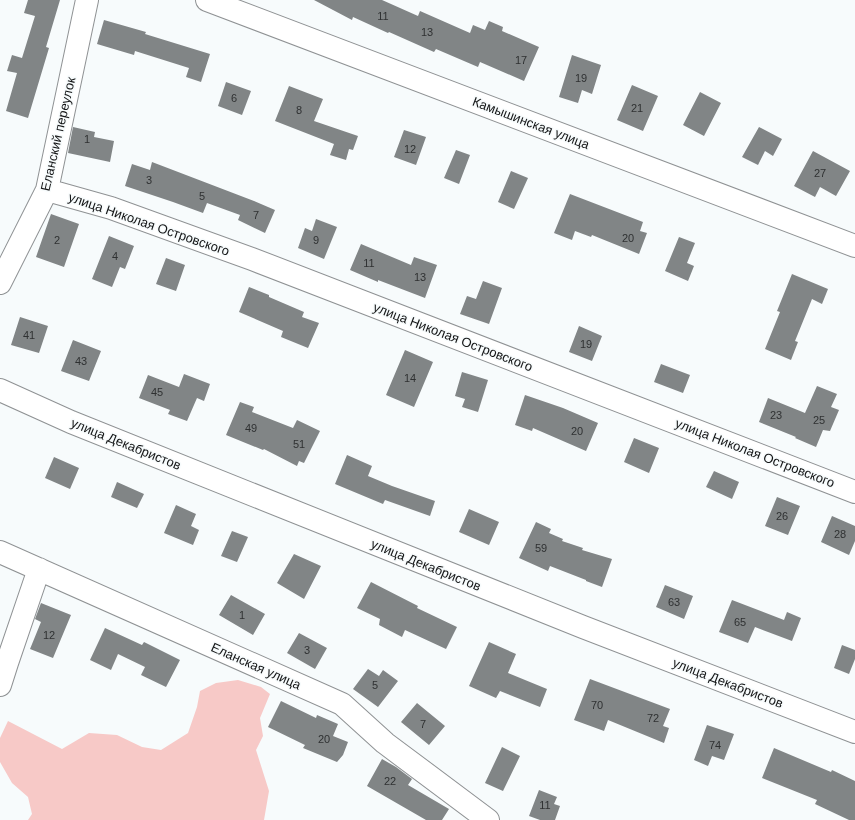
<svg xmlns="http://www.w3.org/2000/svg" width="855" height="820" viewBox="0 0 855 820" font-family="Helvetica,sans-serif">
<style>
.green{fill:#f7c9c7}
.building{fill:#818586}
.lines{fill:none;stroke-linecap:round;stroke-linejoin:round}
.minor-casing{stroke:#8f9294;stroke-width:24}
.minor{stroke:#fff;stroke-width:22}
.labels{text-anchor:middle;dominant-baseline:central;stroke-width:3;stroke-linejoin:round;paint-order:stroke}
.number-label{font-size:11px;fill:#2f3132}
.street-label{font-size:13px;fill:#141516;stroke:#f7fbfc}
</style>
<rect width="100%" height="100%" fill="#f7fbfc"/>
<path class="green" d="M 238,680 L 261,687 L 270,694 L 260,718 L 263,736 L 256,750 L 269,791 L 264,820 L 28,820 L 32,814 L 28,797 L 12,783 L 0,762 L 0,738 L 8,721 L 62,749 L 89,733 L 117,735 L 142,747 L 161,750 L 188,733 L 197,707 L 200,691 L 216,683 Z"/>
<path class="building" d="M 28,0 L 60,0 L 46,47 L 49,48 L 28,118 L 6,111 L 17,73 L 7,71 L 12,55 L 22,58 L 35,16 L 24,13 Z
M 314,0 L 382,0 L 418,16 L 420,11 L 470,33 L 473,25 L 485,30 L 489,21 L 503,27 L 502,31 L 539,47 L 524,81 L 480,62 L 478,67 L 436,49 L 434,52 L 389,32 L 388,33 L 353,17 L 352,20 Z
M 104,20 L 146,32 L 145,34 L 210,54 L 201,82 L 186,77 L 189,68 L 135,51 L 134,55 L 97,44 Z
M 572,55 L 601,65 L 592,94 L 582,90 L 578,103 L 559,97 Z
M 226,82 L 251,91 L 242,115 L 218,106 Z
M 632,85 L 658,96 L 643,131 L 617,120 Z
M 289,86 L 323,99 L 314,121 L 358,136 L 353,150 L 349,149 L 346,160 L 330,155 L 334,144 L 275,121 Z
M 700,92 L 721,103 L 704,136 L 683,125 Z
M 73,127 L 95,132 L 94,137 L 114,141 L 110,162 L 68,153 Z
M 759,127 L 782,139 L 773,156 L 765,151 L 758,165 L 742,157 Z
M 404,130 L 426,137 L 416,165 L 394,157 Z
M 456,150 L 470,155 L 459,184 L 444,178 Z
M 813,151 L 850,171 L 836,196 L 820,187 L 815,197 L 794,186 Z
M 152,162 L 254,201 L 275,210 L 265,233 L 238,220 L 240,215 L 207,203 L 203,213 L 173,202 L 125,186 L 132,164 L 150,170 Z
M 511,171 L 528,178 L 514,209 L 498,202 Z
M 570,194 L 643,222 L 640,231 L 647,233 L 639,254 L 592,235 L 591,237 L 575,231 L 572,240 L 554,233 Z
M 51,214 L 79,224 L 64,267 L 36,257 Z
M 316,219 L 337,227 L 324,259 L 298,248 L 305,228 L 312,231 Z
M 109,236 L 134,246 L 125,269 L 120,267 L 112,287 L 92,279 Z
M 679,237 L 695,243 L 687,263 L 694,266 L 688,281 L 665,271 Z
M 361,244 L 411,265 L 414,257 L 437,265 L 425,298 L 378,280 L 378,282 L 350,270 Z
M 166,258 L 185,265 L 176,291 L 156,284 Z
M 792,274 L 828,289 L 822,304 L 812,299 L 795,341 L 798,342 L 791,360 L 765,349 L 780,312 L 777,311 Z
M 483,281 L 502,288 L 489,324 L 460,314 L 467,296 L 476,299 Z
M 249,287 L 269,295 L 269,297 L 304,312 L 302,317 L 319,323 L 308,348 L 281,337 L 283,331 L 239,312 Z
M 20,317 L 48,326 L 39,353 L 11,345 Z
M 579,326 L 602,336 L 592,361 L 569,352 Z
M 73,340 L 101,351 L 89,381 L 61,371 Z
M 405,350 L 433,362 L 414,407 L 386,395 Z
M 661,364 L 690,375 L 683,393 L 654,382 Z
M 462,372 L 488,380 L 478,412 L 462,407 L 465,399 L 455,396 Z
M 184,374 L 210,384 L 204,401 L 197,398 L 187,421 L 168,414 L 170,410 L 139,398 L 148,375 L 179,387 Z
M 817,386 L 837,394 L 831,407 L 839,410 L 830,431 L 823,430 L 816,447 L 795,438 L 796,437 L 759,422 L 768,398 L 805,413 Z
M 525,395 L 563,408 L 598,423 L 586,451 L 533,428 L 532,431 L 515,425 Z
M 240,402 L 254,407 L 252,412 L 293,428 L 297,420 L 320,431 L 304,463 L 299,461 L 297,466 L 264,449 L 263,450 L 226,435 Z
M 634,438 L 659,448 L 649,473 L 624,462 Z
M 347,455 L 372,466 L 368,476 L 392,486 L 435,501 L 430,516 L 385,500 L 383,504 L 335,484 Z
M 54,457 L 79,468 L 70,489 L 45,478 Z
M 714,471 L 739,482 L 732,499 L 706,487 Z
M 117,482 L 144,494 L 137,508 L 111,497 Z
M 777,497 L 800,506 L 788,535 L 765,526 Z
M 176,505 L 196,514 L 191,526 L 199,530 L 193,545 L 164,533 Z
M 469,509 L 499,522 L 489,545 L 459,532 Z
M 832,516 L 855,526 L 855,541 L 849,555 L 821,542 Z
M 536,522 L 551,529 L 549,533 L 563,539 L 562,541 L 583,548 L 582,550 L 612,559 L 602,587 L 586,581 L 586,580 L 550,566 L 548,571 L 519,558 Z
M 232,531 L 248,537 L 237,562 L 221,556 Z
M 294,554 L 321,566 L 304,599 L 277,583 Z
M 371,582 L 418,606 L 417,608 L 457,627 L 446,649 L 405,630 L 402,637 L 379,625 L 380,619 L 357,608 Z
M 665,585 L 693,596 L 684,619 L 656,607 Z
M 231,595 L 265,614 L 253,635 L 219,615 Z
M 732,600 L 784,620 L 787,612 L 801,618 L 792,641 L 755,627 L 748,643 L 719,632 Z
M 41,603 L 71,615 L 53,658 L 30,649 L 41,622 L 35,619 Z
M 105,628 L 142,645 L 144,642 L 180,660 L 166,687 L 141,675 L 145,667 L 118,654 L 111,670 L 90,660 Z
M 299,633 L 327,648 L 315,669 L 287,653 Z
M 489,642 L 516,654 L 508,673 L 547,689 L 540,707 L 500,691 L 496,698 L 469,686 Z
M 842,645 L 855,650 L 855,659 L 849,674 L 834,668 Z
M 368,669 L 379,676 L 383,670 L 398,681 L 378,707 L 353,689 Z
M 590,679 L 670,709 L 663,726 L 669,728 L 664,743 L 608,720 L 604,731 L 574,720 Z
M 281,701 L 316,718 L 317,715 L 338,724 L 333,736 L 348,742 L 343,755 L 337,762 L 303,748 L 305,745 L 268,727 Z
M 417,703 L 445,726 L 429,745 L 401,722 Z
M 707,725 L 734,734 L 724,760 L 712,756 L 708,766 L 694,760 Z
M 502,747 L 520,756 L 503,791 L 485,783 Z
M 774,748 L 831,772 L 832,770 L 855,781 L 855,820 L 849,820 L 815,804 L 817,800 L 762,778 Z
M 382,759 L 396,767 L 412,779 L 408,785 L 449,809 L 442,820 L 426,820 L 367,786 Z
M 539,790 L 557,797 L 554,804 L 560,806 L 555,820 L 540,820 L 529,816 Z"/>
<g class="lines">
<g class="minor-casing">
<path id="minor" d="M 207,0 L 855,246
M 47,190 L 111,208 L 252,259 L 855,492
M 0,283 L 47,190 L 87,0
M 0,390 L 71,422 L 583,627 L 855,732
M 0,552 L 342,704 L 385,743 L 488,820
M 0,685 L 7,663 L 39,569"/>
</g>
<use href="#minor" class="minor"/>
</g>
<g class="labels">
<g class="number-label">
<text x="383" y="16">11</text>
<text x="427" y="32">13</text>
<text x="521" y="60">17</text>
<text x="581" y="78">19</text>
<text x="234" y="98">6</text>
<text x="637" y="108">21</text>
<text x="299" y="110">8</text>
<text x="87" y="139">1</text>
<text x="410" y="149">12</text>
<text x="820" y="173">27</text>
<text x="149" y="180">3</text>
<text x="202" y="196">5</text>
<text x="256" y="215">7</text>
<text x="628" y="238">20</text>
<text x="57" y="240">2</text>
<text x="316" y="240">9</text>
<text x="115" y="256">4</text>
<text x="369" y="263">11</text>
<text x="420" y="277">13</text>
<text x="29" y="335">41</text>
<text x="586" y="344">19</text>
<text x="81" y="361">43</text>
<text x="410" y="378">14</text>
<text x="157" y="392">45</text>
<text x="776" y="415">23</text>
<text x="819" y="420">25</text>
<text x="251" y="428">49</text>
<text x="577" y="431">20</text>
<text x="299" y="444">51</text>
<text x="782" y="516">26</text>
<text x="840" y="534">28</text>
<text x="541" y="548">59</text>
<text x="674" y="602">63</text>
<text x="242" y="615">1</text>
<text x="740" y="622">65</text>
<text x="49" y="635">12</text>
<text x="307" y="650">3</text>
<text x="375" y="685">5</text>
<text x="597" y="705">70</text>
<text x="653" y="718">72</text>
<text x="423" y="724">7</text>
<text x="324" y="739">20</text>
<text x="715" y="745">74</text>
<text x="390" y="781">22</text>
<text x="545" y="805">11</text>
</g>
<g class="street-label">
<text transform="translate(531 123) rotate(21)">Камышинская улица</text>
<text transform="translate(58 134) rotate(-77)">Еланский переулок</text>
<text transform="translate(149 224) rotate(19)">улица Николая Островского</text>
<text transform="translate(453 337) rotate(21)">улица Николая Островского</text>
<text transform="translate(126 444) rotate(22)">улица Декабристов</text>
<text transform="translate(755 453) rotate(21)">улица Николая Островского</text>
<text transform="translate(426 565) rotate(22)">улица Декабристов</text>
<text transform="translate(256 666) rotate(24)">Еланская улица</text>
<text transform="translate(728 683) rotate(21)">улица Декабристов</text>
</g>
</g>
</svg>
